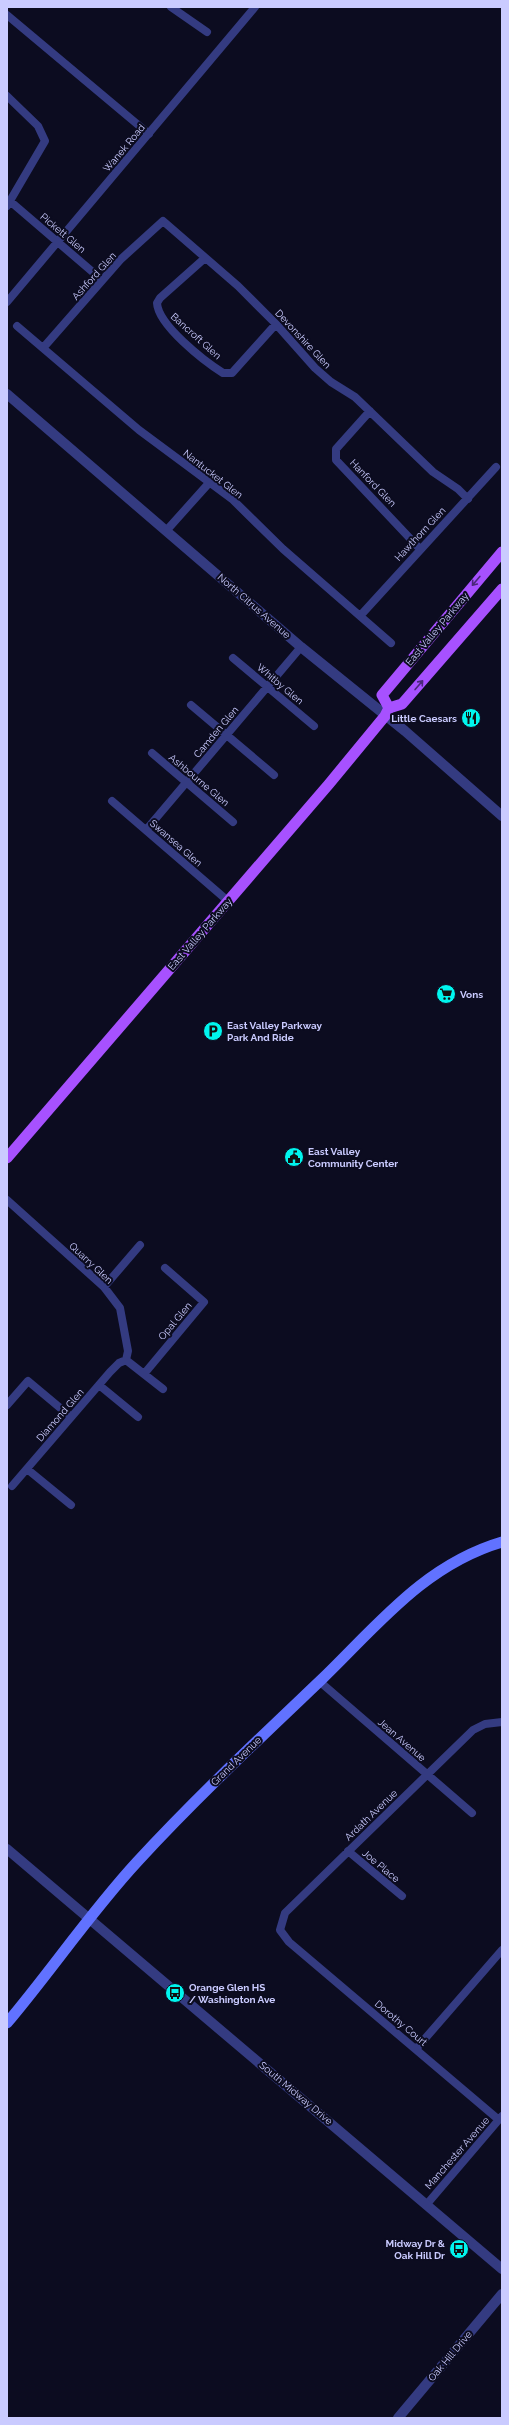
<svg xmlns="http://www.w3.org/2000/svg" width="509" height="2425" viewBox="0 0 509 2425" font-family="Raleway,sans-serif">
<style>
.lines{fill:none;stroke-linecap:round;stroke-linejoin:round}
.minor{stroke:#343b81;stroke-width:8}
.tertiary{stroke:#343b81;stroke-width:10}
.secondary{stroke:#6172ff;stroke-width:11}
.primary{stroke:#a751ff;stroke-width:11}
.oneway{stroke:#4a2879}
.labels{text-anchor:middle;dominant-baseline:central;stroke-width:4;stroke-linejoin:round;paint-order:stroke}
.street-label{font-size:10px;fill:#cacbff;stroke:#0c0c20}
.poi-label{font-size:10px;font-weight:bold;fill:#cacbff;stroke:#0c0c20;text-anchor:start}
</style>
<rect width="100%" height="100%" fill="#0c0c20"/>
<g class="lines">
<path class="minor" d="M 171,7 L 207,32
M 7,15 L 149,134
M 7,96 L 38,126 L 45,141 L 7,206
M 11,202 L 102,280
M 205,258 L 160,298 L 157,303 C 158,325 204,361 223,373 L 232,373 L 276,324
M 7,302 L 255,7
M 17,326 L 139,430 L 232,499 L 283,549 L 391,643
M 43,348 L 120,260 L 163,221 L 238,286 L 276,324 L 315,368 L 331,382 L 355,397 L 433,472 L 458,489 L 468,499
M 370,411 L 336,449 L 336,460 L 420,549
M 166,531 L 209,483
M 360,616 L 496,467
M 233,658 L 314,726
M 191,705 L 274,775
M 152,753 L 233,822
M 112,801 L 228,901
M 146,830 L 301,647
M 7,1200 L 104,1287 L 120,1308 L 128,1351 L 126,1360
M 104,1287 L 140,1245
M 126,1360 L 163,1389
M 144,1374 L 204,1302 L 165,1268
M 99,1385 L 138,1417
M 7,1405 L 28,1381 L 71,1417
M 27,1469 L 71,1505
M 12,1486 L 110,1372 L 119,1363 L 126,1360
M 319,1681 L 472,1813
M 348,1851 L 402,1896
M 416,2049 L 502,1950
M 499,2120 L 289,1942 L 280,1930 L 285,1913 L 473,1730 L 485,1724 L 502,1722
M 427,2204 L 502,2116"/>
<path class="tertiary" d="M 7,394 L 301,647 L 405,731 L 502,816
M 7,1849 L 502,2269
M 398,2418 L 502,2294"/>
<path class="secondary" d="M 7,2023 C 51,1971 90,1913 137,1862 C 195,1799 258,1740 321,1680 C 377,1626 424,1565 502,1542"/>
<path class="primary" d="M 389,708 L 382,695 L 502,552
M 7,1158 L 329,784 L 385,716 L 389,708 L 402,704 L 502,589"/>
</g>
<defs><path id="oneway-shaft" d="M-6 0H5M1.5-3L5.5 0L1.5 3" fill="none" stroke-width="1.6" stroke-linecap="round" stroke-linejoin="round"/></defs>
<g class="oneway">
<use href="#oneway-shaft" transform="translate(476 581) rotate(130)"/>
<use href="#oneway-shaft" transform="translate(419 685) rotate(-49)"/>
</g>
<defs>
<g id="restaurant-disc" transform="scale(1)"><circle r="9.5" fill="#00f5ee" stroke="#0c0c20"/><path d="M-5-6h1v4h1v-4h1v4h1v-4h1v5L-1.5 .5V6h-2V.5L-5-1ZM5-6V6H3V1.5H1.5Q1.5-4 5-6Z" fill="#111"/></g>
<g id="supermarket-disc" transform="scale(1)"><circle r="9.5" fill="#00f5ee" stroke="#0c0c20"/><path d="M-6-5.5h2.5l.6 2H6L4.5 2H-2.5L-4.4-4H-6ZM-1.5 3.2a1.3 1.3 0 1 0 .1 0ZM3 3.2a1.3 1.3 0 1 0 .1 0Z" fill="#111"/></g>
<g id="parking-disc" transform="scale(1)"><circle r="9.5" fill="#00f5ee" stroke="#0c0c20"/><path d="M-3.5-5.5H1a3.5 3.5 0 0 1 0 7H-1V5.5H-3.5ZM-1-3.4V-.6H.8a1.4 1.4 0 0 0 0-2.8Z" fill="#111"/></g>
<g id="civic-disc" transform="scale(1)"><circle r="9.5" fill="#00f5ee" stroke="#0c0c20"/><path d="M-.6-6.5H3V-4.5H.6V-3L4-1V1h2V6H-6V1h2V-1L-.6-3ZM-1.2 2.5V6h2.4V2.5Z" fill="#111"/></g>
<g id="bus-disc" transform="scale(1)"><circle r="9.5" fill="#00f5ee" stroke="#0c0c20"/><path d="M-5-6H5V4H4V6H2V4H-2V6H-4V4H-5ZM-3.5-4V0h7V-4ZM-3.5 1.2v1.5H-2V1.2ZM2 1.2v1.5H3.5V1.2Z" fill="#111"/></g>
</defs>
<g fill-rule="evenodd">
<use href="#restaurant-disc" x="471" y="718"/>
<use href="#supermarket-disc" x="446" y="994"/>
<use href="#parking-disc" x="213" y="1031"/>
<use href="#civic-disc" x="294" y="1157"/>
<use href="#bus-disc" x="175" y="1993"/>
<use href="#bus-disc" x="459" y="2249"/>
</g>
<g class="labels">
<g class="street-label">
<text transform="translate(124 148) rotate(-50)">Wanek Road</text>
<text transform="translate(63 233) rotate(40)">Pickett Glen</text>
<text transform="translate(94 276) rotate(-48)">Ashford Glen</text>
<text transform="translate(196 336) rotate(42)">Bancroft Glen</text>
<text transform="translate(303 339) rotate(47)">Devonshire Glen</text>
<text transform="translate(213 474) rotate(38)">Nantucket Glen</text>
<text transform="translate(373 483) rotate(46)">Hanford Glen</text>
<text transform="translate(420 534) rotate(-47)">Hawthorn Glen</text>
<text transform="translate(254 606) rotate(41)">North Citrus Avenue</text>
<text transform="translate(437 629) rotate(-50)">East Valley Parkway</text>
<text transform="translate(280 684) rotate(40)">Whitby Glen</text>
<text transform="translate(216 732) rotate(-50)">Camden Glen</text>
<text transform="translate(199 780) rotate(40)">Ashbourne Glen</text>
<text transform="translate(176 843) rotate(41)">Swansea Glen</text>
<text transform="translate(200 934) rotate(-49)">East Valley Parkway</text>
<text transform="translate(91 1263) rotate(43)">Quarry Glen</text>
<text transform="translate(175 1321) rotate(-50)">Opal Glen</text>
<text transform="translate(60 1415) rotate(-49)">Diamond Glen</text>
<text transform="translate(402 1740) rotate(41)">Jean Avenue</text>
<text transform="translate(236 1761) rotate(-44)">Grand Avenue</text>
<text transform="translate(371 1815) rotate(-44)">Ardath Avenue</text>
<text transform="translate(381 1866) rotate(40)">Joe Place</text>
<text transform="translate(401 2023) rotate(40)">Dorothy Court</text>
<text transform="translate(296 2093) rotate(40)">South Midway Drive</text>
<text transform="translate(457 2153) rotate(-49)">Manchester Avenue</text>
<text transform="translate(450 2356) rotate(-50)">Oak Hill Drive</text>
</g>
<g class="poi-label">
<text x="457" y="718" text-anchor="end">Little Caesars</text>
<text x="460" y="994">Vons</text>
<text x="227" y="1025">East Valley Parkway<tspan x="227" dy="12">Park And Ride</tspan></text>
<text x="308" y="1151">East Valley<tspan x="308" dy="12">Community Center</tspan></text>
<text x="189" y="1987">Orange Glen HS<tspan x="189" dy="12">/ Washington Ave</tspan></text>
<text x="445" y="2243" text-anchor="end">Midway Dr &amp;<tspan x="445" dy="12">Oak Hill Dr</tspan></text>
</g>
</g>
<rect width="509" height="2425" fill="none" stroke="#cacbff" stroke-width="16"/>
</svg>
